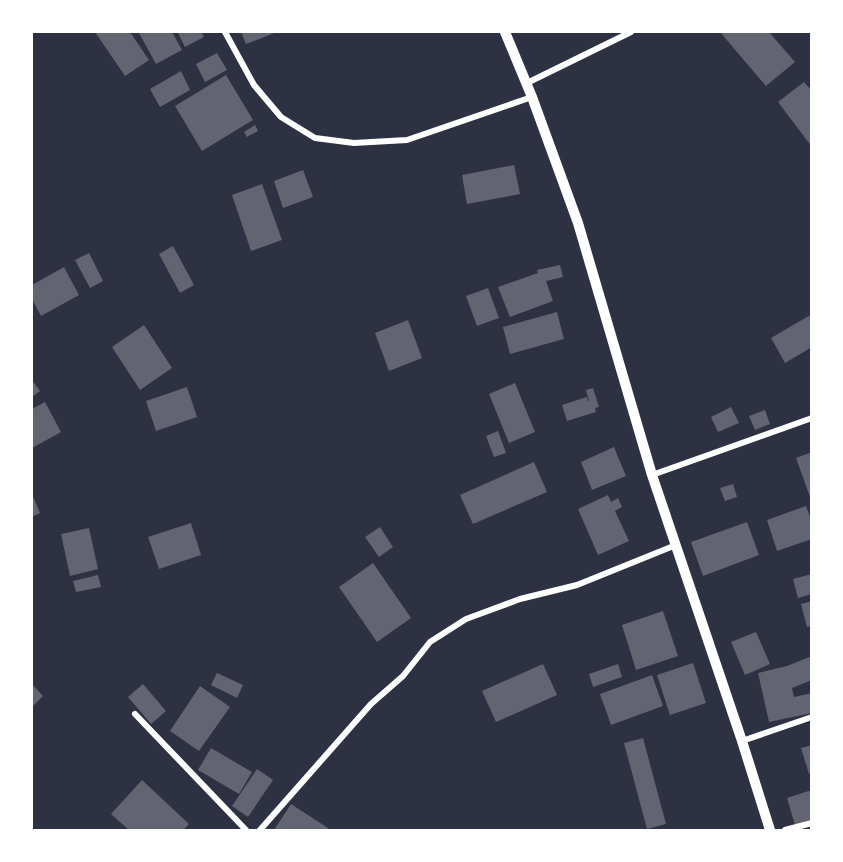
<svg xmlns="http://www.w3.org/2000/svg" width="843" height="862" viewBox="0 0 843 862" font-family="'Golos Text',sans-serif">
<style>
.building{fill:#626471}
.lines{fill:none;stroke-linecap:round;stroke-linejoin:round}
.minor{stroke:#fff;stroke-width:6}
.tertiary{stroke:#fff;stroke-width:10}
</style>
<rect width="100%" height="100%" fill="#2d3142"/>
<path class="building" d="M 95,32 L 130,32 L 149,60 L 125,76 Z
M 141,32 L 172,32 L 182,50 L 156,64 L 139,33 Z
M 181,32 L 201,32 L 204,37 L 185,47 L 178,33 Z
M 241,32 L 277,32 L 246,44 Z
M 720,32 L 769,32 L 795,62 L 766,86 Z
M 217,53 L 227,70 L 205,82 L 196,64 Z
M 181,71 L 190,90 L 160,107 L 150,89 Z
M 226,75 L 253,120 L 202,151 L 175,106 Z
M 804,82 L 812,91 L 812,147 L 778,102 Z
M 255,125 L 258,131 L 247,137 L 244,132 Z
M 514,165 L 520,194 L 467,204 L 462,175 Z
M 303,170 L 313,197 L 283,208 L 274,181 Z
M 262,184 L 282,240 L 251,251 L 232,195 Z
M 173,246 L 194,285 L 180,293 L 159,254 Z
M 89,253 L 103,281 L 90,288 L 75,260 Z
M 560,265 L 563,277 L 546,281 L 553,301 L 510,317 L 498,287 L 538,273 L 537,270 Z
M 64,267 L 79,295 L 41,316 L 32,299 L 32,285 Z
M 488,288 L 499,318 L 477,326 L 466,296 Z
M 557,312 L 564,339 L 510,354 L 503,327 Z
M 812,314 L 812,347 L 785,363 L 771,338 Z
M 408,320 L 422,358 L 389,371 L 375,333 Z
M 144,325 L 172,368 L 140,390 L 112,347 Z
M 32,380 L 40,391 L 32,397 Z
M 515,383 L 535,432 L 509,443 L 489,394 Z
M 187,387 L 197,417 L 156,431 L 146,401 Z
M 593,388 L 599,407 L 595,408 L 596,412 L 567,421 L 562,405 L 587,397 L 588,401 L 589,401 L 586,390 Z
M 45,402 L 61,432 L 32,448 L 32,409 Z
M 731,407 L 739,423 L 718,432 L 711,417 Z
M 765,410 L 770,424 L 755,430 L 749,416 Z
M 498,431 L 506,453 L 494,457 L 486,436 Z
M 614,447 L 626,476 L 592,490 L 581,462 Z
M 812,452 L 812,496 L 810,497 L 796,458 Z
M 534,462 L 547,492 L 473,524 L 460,495 Z
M 733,484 L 737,497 L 725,501 L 720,488 Z
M 32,494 L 40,513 L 32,517 Z
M 608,495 L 611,502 L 618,498 L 622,507 L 615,511 L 629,541 L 598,555 L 578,509 Z
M 806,506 L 812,522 L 812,539 L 777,551 L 767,520 Z
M 747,522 L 759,555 L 703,576 L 691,542 Z
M 191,523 L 201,555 L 159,569 L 148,537 Z
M 380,527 L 393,547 L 379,557 L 365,537 Z
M 89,528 L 98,569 L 70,576 L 61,534 Z
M 373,563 L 411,618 L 377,642 L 339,587 Z
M 812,574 L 812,594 L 798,598 L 793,579 Z
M 98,575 L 101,587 L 76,592 L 73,581 Z
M 812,601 L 812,626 L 807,627 L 801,604 Z
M 663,611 L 678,656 L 636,670 L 622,625 Z
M 756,632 L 770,664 L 745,675 L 731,642 Z
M 812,656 L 812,680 L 792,688 L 794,697 L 812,693 L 812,713 L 769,722 L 758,673 L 787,666 Z
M 693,663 L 706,703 L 670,715 L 657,675 Z
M 543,664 L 557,695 L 496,722 L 482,691 Z
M 618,664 L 622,677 L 593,687 L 589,674 Z
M 217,673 L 243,685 L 237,698 L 211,685 Z
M 652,675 L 663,706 L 611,725 L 600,694 Z
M 32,684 L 43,696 L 32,707 Z
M 143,684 L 166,711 L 151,724 L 128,697 Z
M 200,686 L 230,707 L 199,751 L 170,731 Z
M 643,738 L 666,824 L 647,829 L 624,743 Z
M 812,745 L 812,773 L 809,774 L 801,748 Z
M 211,748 L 252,772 L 239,794 L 198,770 Z
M 257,769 L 273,780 L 248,817 L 232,806 Z
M 142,780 L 189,824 L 183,830 L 129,830 L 111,814 Z
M 812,790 L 812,820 L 795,825 L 787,798 Z
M 291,804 L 328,828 L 327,830 L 274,830 Z"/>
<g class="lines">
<path class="minor" d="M 225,32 L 254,85 L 281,117 L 315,138 L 354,143 L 407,140 L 532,97
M 527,83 L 631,32
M 652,475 L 812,418
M 135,714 L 246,830
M 742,741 L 812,717
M 260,830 L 371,704 L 403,676 L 430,642 L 466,619 L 520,599 L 577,585 L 676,545
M 785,830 L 812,823"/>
<path class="tertiary" d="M 505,32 L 532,97 L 578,223 L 652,475 L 742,741 L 770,830"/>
</g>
<rect width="843" height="862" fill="none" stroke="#ffffff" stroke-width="66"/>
</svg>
